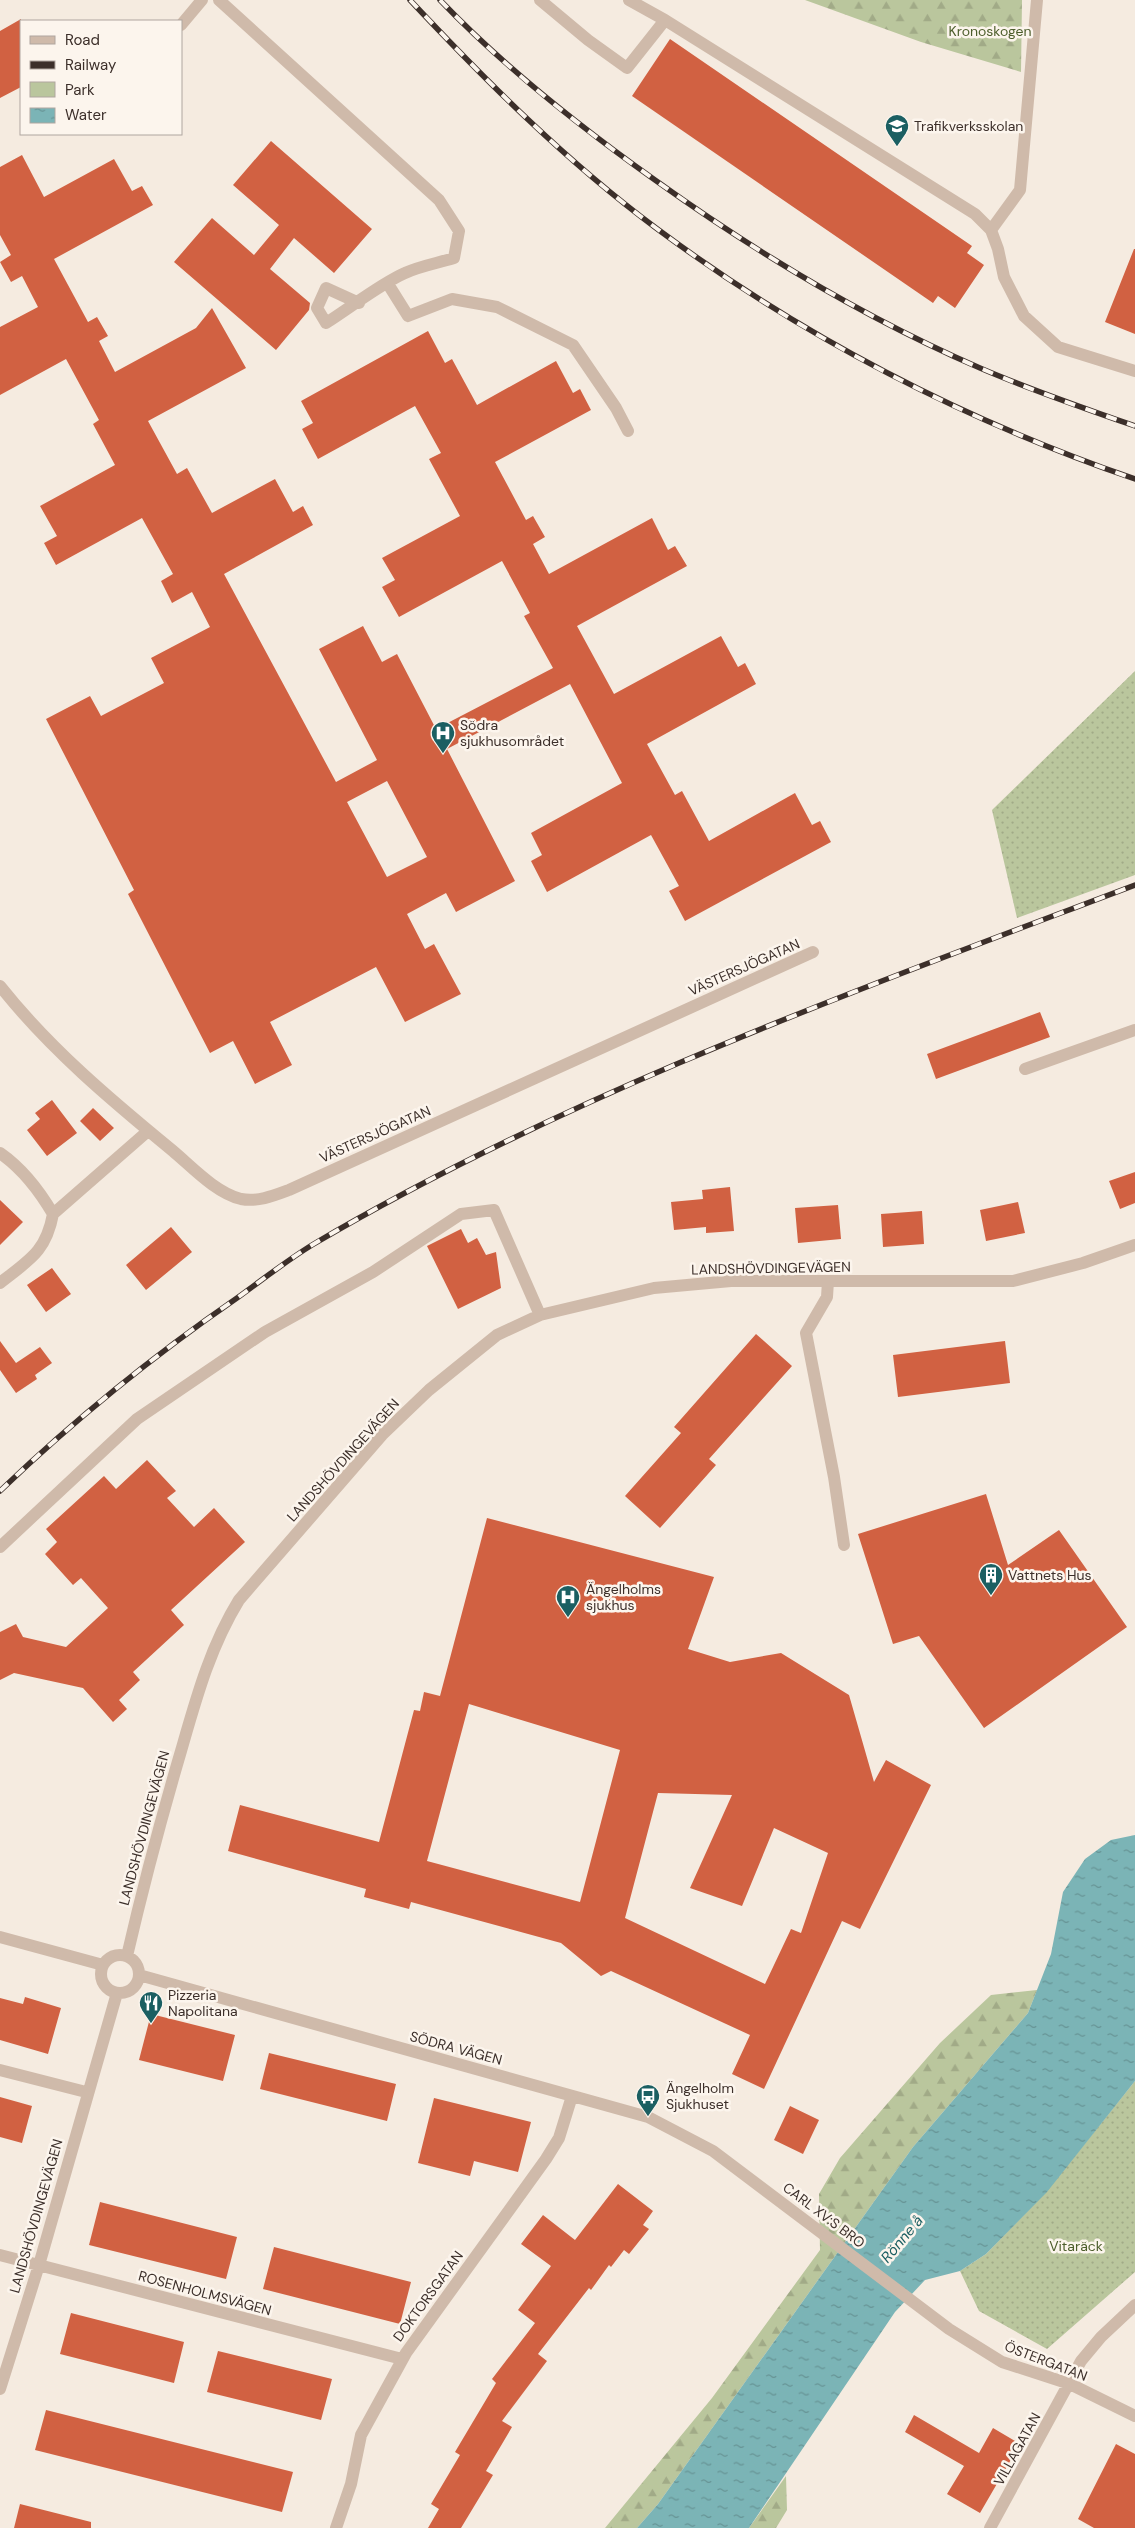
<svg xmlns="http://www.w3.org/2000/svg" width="1135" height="2528" viewBox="0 0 1135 2528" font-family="'DM Sans',sans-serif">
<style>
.green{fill:url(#green-dots)}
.forest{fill:url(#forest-firs)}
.water{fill:url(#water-ripples)}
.building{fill:#d16142;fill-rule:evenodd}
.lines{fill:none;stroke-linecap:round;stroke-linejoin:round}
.minor{stroke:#cfbaaa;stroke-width:12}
.rail-casing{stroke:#3c2f2a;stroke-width:5.5}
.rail{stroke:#fcf5ed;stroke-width:4;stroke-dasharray:11;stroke-linecap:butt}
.labels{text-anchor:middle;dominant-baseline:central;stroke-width:5;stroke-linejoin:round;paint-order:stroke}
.park-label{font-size:14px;fill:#4c5d2b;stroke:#fcf5ed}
.poi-label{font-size:14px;fill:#3c2f2a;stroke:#fcf5ed;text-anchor:start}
.street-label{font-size:14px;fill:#3c2f2a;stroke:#fcf5ed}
.water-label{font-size:15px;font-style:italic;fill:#1b5f62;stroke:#fcf5ed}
</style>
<defs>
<pattern id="green-dots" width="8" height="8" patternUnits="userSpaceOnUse" patternTransform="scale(1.25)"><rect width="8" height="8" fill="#bac69d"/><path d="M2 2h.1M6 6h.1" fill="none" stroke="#a1aa87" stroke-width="1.8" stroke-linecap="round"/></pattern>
<pattern id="forest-firs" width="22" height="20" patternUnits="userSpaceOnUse" patternTransform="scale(1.25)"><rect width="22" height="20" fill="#bac69d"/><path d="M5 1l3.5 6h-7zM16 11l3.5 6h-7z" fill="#a1aa87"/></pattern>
<pattern id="water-ripples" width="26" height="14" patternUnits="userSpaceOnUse" patternTransform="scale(1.25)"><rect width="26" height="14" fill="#7bb4b6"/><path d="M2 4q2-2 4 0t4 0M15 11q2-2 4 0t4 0" fill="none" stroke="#669394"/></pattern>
</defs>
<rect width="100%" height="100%" fill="#f5ebe0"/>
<path class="green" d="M 1135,671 L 1135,875 L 1017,918 L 992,810 Z
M 1135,2081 L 1135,2272 L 1047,2349 L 979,2311 L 960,2271 L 986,2254 L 1046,2192 Z"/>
<path class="forest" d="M 805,0 L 1022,0 L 1021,72 L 921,42 Z
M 1037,1990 L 1028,2013 L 913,2147 L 658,2504 L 637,2528 L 605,2528 L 712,2398 L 820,2250 L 819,2194 L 840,2158 L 940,2043 L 991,1995 Z
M 786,2476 L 787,2510 L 776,2528 L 749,2528 Z"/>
<path class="water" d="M 1135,1835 L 1135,2081 L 1047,2192 L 986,2254 L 960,2271 L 925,2280 L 895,2312 L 749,2528 L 637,2528 L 658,2504 L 913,2147 L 1028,2013 L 1051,1954 L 1063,1892 L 1085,1859 L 1111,1840 Z"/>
<path class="building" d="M 21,19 L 21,87 L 0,98 L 0,31 Z
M 670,39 L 972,246 L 967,253 L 984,265 L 955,308 L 938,296 L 933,303 L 632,96 Z
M 271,141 L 372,229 L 334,273 L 294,238 L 270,269 L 310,303 L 309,310 L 276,350 L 174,262 L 212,218 L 254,255 L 279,225 L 233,185 Z
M 22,155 L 44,197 L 114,159 L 132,191 L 142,186 L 153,205 L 54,259 L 88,322 L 97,317 L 108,336 L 99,341 L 115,372 L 196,328 L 212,308 L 246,368 L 148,421 L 177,474 L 187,468 L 212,513 L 275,479 L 293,512 L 303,506 L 313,525 L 224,574 L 336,782 L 377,760 L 319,649 L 363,626 L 382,662 L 397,654 L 436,729 L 553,668 L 524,616 L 530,613 L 502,561 L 399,617 L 382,587 L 395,580 L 382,558 L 460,516 L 429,459 L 441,453 L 415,406 L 318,459 L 302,429 L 313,423 L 301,401 L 428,331 L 445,363 L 452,359 L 477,405 L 556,361 L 573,393 L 580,389 L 591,410 L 495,462 L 526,520 L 533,516 L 545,537 L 533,544 L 549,574 L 652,518 L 668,550 L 675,546 L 687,566 L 577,626 L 614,694 L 721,636 L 738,667 L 745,663 L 756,684 L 647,744 L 675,795 L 682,791 L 709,841 L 795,793 L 812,825 L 820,821 L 831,842 L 685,921 L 669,891 L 679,886 L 651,835 L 547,892 L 531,861 L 542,855 L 531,833 L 622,783 L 570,684 L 447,749 L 515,881 L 456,912 L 446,893 L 407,914 L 425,949 L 434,944 L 461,994 L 405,1022 L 376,967 L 270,1022 L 292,1065 L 255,1084 L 233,1041 L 210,1053 L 128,894 L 134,890 L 46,719 L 90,696 L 101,716 L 164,683 L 151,658 L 210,627 L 192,592 L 172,603 L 161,581 L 173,574 L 142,518 L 56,565 L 44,543 L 57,536 L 40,506 L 115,465 L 93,424 L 99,420 L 66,359 L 0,395 L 0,327 L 38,307 L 22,276 L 11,282 L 0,262 L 11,255 L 0,235 L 0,167 ZM 387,781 L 427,857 L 387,877 L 347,802 Z
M 1134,249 L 1135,249 L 1135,334 L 1105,322 Z
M 1040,1012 L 1050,1037 L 936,1079 L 927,1054 Z
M 52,1100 L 77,1133 L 47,1156 L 27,1130 L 40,1119 L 35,1113 Z
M 93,1108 L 114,1128 L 100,1141 L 80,1121 Z
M 1135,1172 L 1135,1203 L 1120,1209 L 1109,1181 Z
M 730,1187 L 734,1231 L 706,1233 L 706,1227 L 674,1230 L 671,1202 L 703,1199 L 702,1190 Z
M 0,1200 L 23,1222 L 0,1245 Z
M 1018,1202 L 1025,1233 L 986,1241 L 980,1210 Z
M 838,1205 L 841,1239 L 798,1243 L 795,1208 Z
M 922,1211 L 924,1244 L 883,1247 L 881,1214 Z
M 171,1227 L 192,1252 L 146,1290 L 126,1265 Z
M 461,1229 L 468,1243 L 477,1238 L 486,1255 L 496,1252 L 501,1288 L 458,1309 L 427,1246 Z
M 52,1268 L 71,1294 L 46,1312 L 27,1285 Z
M 756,1334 L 792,1366 L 709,1459 L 716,1465 L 660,1528 L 625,1496 L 681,1433 L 674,1427 Z
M 0,1341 L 16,1363 L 40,1347 L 52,1363 L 35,1375 L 37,1379 L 16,1393 L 0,1370 Z
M 1005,1341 L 1010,1383 L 898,1397 L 893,1355 Z
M 147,1460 L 176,1491 L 167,1498 L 194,1527 L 214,1508 L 245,1542 L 171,1610 L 184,1625 L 133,1672 L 140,1680 L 119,1700 L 127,1709 L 113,1722 L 83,1688 L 14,1673 L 0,1680 L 0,1632 L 16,1624 L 23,1637 L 66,1647 L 108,1608 L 81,1578 L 73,1585 L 45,1554 L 57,1542 L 46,1529 L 104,1476 L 116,1489 Z
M 986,1494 L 1008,1565 L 1059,1530 L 1127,1627 L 984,1728 L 919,1636 L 893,1644 L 858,1534 Z
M 487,1518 L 714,1577 L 688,1649 L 730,1662 L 781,1653 L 849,1695 L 874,1782 L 886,1760 L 931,1785 L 860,1929 L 842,1921 L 764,2089 L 732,2074 L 750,2035 L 611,1971 L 601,1976 L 561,1943 L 411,1902 L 409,1909 L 364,1897 L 366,1889 L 228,1851 L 240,1805 L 379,1842 L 414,1710 L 420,1711 L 424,1692 L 440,1696 ZM 469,1704 L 620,1750 L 580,1902 L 427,1861 ZM 658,1793 L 732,1795 L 690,1888 L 742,1906 L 774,1828 L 828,1853 L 801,1933 L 791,1929 L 765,1984 L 625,1918 Z
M 25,1997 L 61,2008 L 48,2054 L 0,2040 L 0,1998 L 23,2004 Z
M 151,2014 L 235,2035 L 223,2081 L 139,2060 Z
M 269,2053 L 396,2084 L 387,2121 L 260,2089 Z
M 0,2097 L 32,2106 L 22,2143 L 0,2137 Z
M 434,2098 L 531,2122 L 518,2172 L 474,2161 L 470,2176 L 418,2163 Z
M 790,2106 L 819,2120 L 803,2154 L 774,2140 Z
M 618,2184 L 653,2211 L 643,2225 L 649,2229 L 629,2254 L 624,2250 L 611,2267 L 609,2265 L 591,2290 L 589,2288 L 538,2354 L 547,2361 L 502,2421 L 512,2427 L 486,2471 L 493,2475 L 461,2528 L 428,2528 L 439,2509 L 431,2504 L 460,2455 L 455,2452 L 496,2383 L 492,2379 L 535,2323 L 518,2310 L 551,2266 L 521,2244 L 543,2215 L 575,2240 Z
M 100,2202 L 237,2237 L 226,2279 L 89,2245 Z
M 274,2247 L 411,2282 L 400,2324 L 263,2289 Z
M 71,2313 L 184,2342 L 174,2383 L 60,2354 Z
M 218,2351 L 332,2379 L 321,2420 L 207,2392 Z
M 46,2410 L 293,2472 L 282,2512 L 35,2450 Z
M 914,2415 L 979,2453 L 993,2428 L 1020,2444 L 980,2513 L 947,2494 L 964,2466 L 905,2432 Z
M 1116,2444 L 1135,2454 L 1135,2528 L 1094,2528 L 1078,2519 Z
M 20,2504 L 91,2522 L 91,2528 L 14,2528 Z"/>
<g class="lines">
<path class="minor" d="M 219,0 L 439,200 L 459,231 L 454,258 C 438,263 420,266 405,273 C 380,284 350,308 326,323 L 317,308 L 326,288 L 359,303
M 540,0 L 588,40 L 627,68 L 665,20
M 629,0 L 665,20 L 975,214 L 991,230 L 998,249 L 1004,277 L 1024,316 L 1058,347 L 1135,371
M 181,25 L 202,0
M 991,230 L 1020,190 L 1037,0
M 388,284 L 408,316 L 452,299 L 497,307 L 573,345 L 616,408 L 628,431
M 0,986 C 50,1049 111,1100 173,1151 C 192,1167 216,1193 241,1199 C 258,1202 273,1196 289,1190 L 813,952
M 1025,1069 L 1135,1030
M 0,1153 C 23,1169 39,1190 53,1214
M 53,1214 L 148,1131
M 828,1281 L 827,1297 L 806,1333 L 834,1477 L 844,1545
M 0,1283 C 29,1260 46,1252 53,1214
M 0,1547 L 137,1419 L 265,1332 L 373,1272 L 461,1214 L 494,1210 L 540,1315
M 0,1937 L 103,1965
M101 1974a19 19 0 1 1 38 0a19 19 0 1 1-38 0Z
M 127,1956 C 143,1887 161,1819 181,1751 C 196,1699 210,1647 239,1600 L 382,1435 L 429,1390 L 497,1335 L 540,1315 L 654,1288 L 731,1281 L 1013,1281 L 1083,1263 L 1135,1245
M 139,1975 L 648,2117 L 713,2151 L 949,2329 L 1002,2362 L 1070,2384 L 1135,2416
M 0,2070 L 86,2092
M 0,2255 L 402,2359
M 0,2389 L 39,2265 L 117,1993
M 336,2528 L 351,2484 L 361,2435 L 406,2353 L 546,2159 L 559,2138 L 572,2096
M 990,2528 L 1081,2361 L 1101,2337 L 1135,2305"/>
<g class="rail-casing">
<path id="rail" d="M 410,0 C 486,81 566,161 656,228 C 804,338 961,419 1135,479
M 440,0 C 505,68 579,126 655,180 C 757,253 865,318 980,368 C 1031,390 1083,408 1135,426
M 0,1491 C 73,1421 153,1356 237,1298 C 262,1280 286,1261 312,1245 C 570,1093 855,991 1135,885"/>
</g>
<use href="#rail" class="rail"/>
</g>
<defs>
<g id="university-pin" transform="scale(1.25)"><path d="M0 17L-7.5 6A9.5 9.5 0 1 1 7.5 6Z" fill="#1b5f62" stroke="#fcf5ed"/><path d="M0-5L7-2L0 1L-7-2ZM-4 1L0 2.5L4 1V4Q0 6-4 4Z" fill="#fff"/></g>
<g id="hospital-pin" transform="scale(1.25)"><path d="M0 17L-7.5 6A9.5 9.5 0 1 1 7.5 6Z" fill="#1b5f62" stroke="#fcf5ed"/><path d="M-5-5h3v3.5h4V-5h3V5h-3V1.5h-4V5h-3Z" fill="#fff"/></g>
<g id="building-pin" transform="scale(1.25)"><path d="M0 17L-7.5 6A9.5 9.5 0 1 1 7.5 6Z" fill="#1b5f62" stroke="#fcf5ed"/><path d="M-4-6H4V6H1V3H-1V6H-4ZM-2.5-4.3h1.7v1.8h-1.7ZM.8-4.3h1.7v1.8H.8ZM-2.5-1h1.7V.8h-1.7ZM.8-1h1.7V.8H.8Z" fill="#fff"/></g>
<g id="restaurant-pin" transform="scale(1.25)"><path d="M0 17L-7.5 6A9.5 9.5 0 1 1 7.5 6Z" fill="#1b5f62" stroke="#fcf5ed"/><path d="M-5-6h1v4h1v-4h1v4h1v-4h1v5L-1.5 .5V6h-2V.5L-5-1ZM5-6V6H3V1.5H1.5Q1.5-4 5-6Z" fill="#fff"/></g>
<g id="bus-pin" transform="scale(1.25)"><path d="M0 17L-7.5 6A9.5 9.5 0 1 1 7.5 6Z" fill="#1b5f62" stroke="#fcf5ed"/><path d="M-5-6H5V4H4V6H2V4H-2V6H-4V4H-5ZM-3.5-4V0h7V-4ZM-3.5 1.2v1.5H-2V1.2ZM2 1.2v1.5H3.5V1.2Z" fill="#fff"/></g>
</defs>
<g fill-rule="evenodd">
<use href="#university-pin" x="897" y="126"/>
<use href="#hospital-pin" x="443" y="733"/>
<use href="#building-pin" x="991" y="1575"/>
<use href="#hospital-pin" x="568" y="1597"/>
<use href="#restaurant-pin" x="151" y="2003"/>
<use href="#bus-pin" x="648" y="2096"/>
</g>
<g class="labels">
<g class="park-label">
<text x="990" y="31">Kronoskogen</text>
<text x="1076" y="2246">Vitaräck</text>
</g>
<g class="poi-label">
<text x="914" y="126">Trafikverksskolan</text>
<text x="460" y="725">Södra<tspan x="460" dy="16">sjukhusområdet</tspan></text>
<text x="1008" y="1575">Vattnets Hus</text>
<text x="586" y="1589">Ängelholms<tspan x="586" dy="16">sjukhus</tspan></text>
<text x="168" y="1995">Pizzeria<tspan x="168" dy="16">Napolitana</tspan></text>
<text x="666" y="2088">Ängelholm<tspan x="666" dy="16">Sjukhuset</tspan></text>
</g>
<g class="street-label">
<text transform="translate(744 967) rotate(-24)">VÄSTERSJÖGATAN</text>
<text transform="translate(375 1134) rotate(-24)">VÄSTERSJÖGATAN</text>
<text transform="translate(771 1268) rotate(-1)">LANDSHÖVDINGEVÄGEN</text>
<text transform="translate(343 1460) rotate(-48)">LANDSHÖVDINGEVÄGEN</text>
<text transform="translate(144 1828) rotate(-75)">LANDSHÖVDINGEVÄGEN</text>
<text transform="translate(456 2048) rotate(15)">SÖDRA VÄGEN</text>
<text transform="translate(824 2215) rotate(37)">CARL XV:S BRO</text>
<text transform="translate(36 2216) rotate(-74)">LANDSHÖVDINGEVÄGEN</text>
<text transform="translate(205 2293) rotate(15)">ROSENHOLMSVÄGEN</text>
<text transform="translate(428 2296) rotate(-54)">DOKTORSGATAN</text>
<text transform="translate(1046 2361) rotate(21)">ÖSTERGATAN</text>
<text transform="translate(1017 2449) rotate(-61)">VILLAGATAN</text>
</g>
<g class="water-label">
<text transform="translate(902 2239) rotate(-50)">Rönne å</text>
</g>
</g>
<rect x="20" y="20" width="162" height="115" fill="#fcf5ed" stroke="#afa69f"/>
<rect x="30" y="36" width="25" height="8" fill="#cfbaaa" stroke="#afa69f"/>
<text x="65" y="45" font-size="15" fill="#3c2f2a">Road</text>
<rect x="30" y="61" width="25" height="8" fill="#3c2f2a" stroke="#afa69f"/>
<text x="65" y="70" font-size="15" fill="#3c2f2a">Railway</text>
<rect x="30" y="82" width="25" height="15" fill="#bac69d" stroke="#afa69f"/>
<text x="65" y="95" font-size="15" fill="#3c2f2a">Park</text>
<rect x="30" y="108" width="25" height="15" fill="url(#water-ripples)" stroke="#afa69f"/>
<text x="65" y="120" font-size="15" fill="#3c2f2a">Water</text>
</svg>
